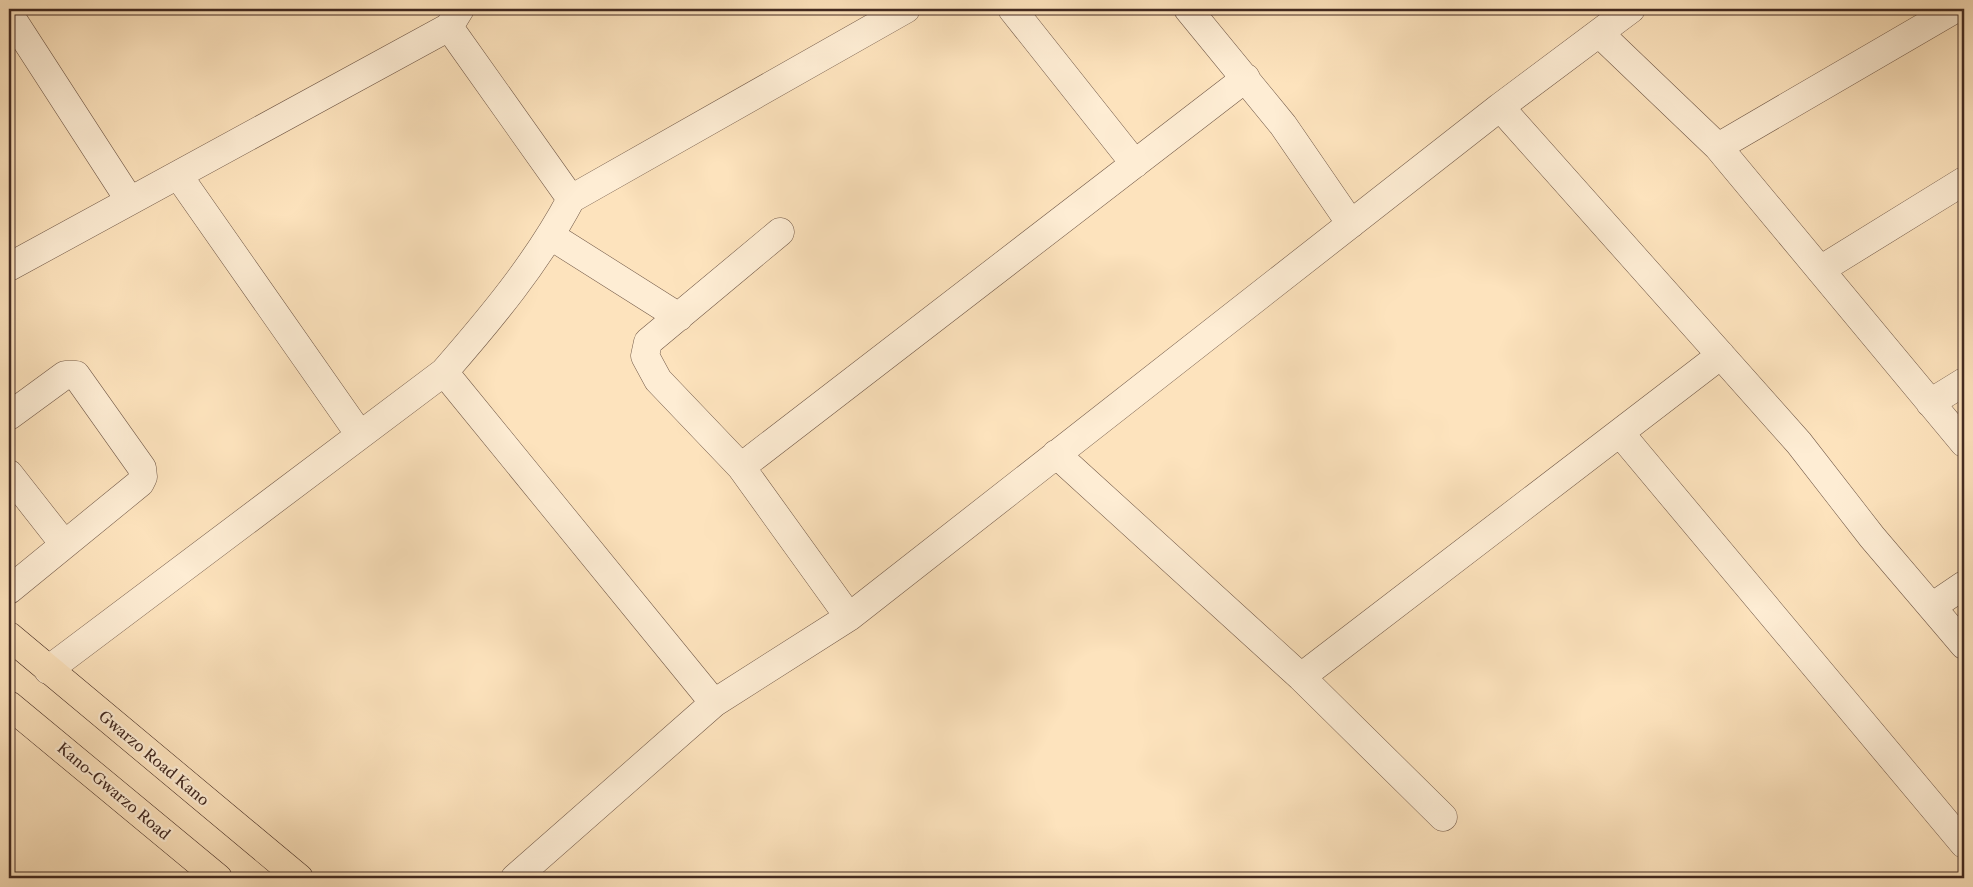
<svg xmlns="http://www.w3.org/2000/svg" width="1973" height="887" viewBox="0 0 1973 887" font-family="'Libre Caslon Text',serif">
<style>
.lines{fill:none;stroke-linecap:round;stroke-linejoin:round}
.minor-casing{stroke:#715847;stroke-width:29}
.major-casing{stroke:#422920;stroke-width:29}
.minor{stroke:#feedd4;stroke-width:28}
.major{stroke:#fde3bd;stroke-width:28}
.labels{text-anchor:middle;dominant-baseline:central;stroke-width:4.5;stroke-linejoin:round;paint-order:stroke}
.street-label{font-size:15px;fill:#422920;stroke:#feedd4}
</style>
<rect width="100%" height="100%" fill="#fde3bd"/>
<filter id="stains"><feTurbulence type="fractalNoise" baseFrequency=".004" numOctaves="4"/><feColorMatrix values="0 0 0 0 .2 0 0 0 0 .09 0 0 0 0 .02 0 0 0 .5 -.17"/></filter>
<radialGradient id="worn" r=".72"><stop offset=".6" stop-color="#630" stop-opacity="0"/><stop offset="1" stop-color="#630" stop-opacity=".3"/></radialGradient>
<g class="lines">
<g class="minor-casing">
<path id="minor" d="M 1012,9 L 1135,164
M 1188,9 L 1283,125 L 1351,224
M 9,14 L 130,201
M 449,27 L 571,199
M 1600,34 L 1718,147 L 1964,443
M 1500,107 L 1799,443 L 1872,537 L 1964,645
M 1718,147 L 1955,9
M 178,175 L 360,435
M 780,232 L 648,342 L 645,356 L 658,380 L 741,467 L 849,617
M 551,236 L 679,317
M 9,267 L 449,27 L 460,9
M 1820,270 L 1964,181
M 444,372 L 714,703
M 1930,403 L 1964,382
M 9,416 L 65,375 L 76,375 L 142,468 L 143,477 L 140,483 L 9,590
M 1620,433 L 1964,844
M 1056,454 L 1301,677 L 1443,817
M 741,467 L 1246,78
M 9,474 L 64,544
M 1933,606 L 1964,585
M 48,670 L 444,372 C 491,318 537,263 571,199 L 906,9
M 1301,677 L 1721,355
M 515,878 L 714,703 L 849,617 L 1500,107 L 1631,9"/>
</g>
<g class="major-casing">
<path id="major" d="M 9,636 L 299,878
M 9,705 L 218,878"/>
</g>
<use href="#minor" class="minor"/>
<use href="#major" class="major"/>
</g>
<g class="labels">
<g class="street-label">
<text transform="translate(154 758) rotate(40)">Gwarzo Road Kano</text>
<text transform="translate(114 791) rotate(40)">Kano-Gwarzo Road</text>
</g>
</g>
<rect width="1973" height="887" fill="none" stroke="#fde3bd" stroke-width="30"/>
<rect x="10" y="10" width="1953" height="867" fill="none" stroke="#422920" stroke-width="2.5"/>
<rect x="15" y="15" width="1943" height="857" fill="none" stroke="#422920"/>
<rect width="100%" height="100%" filter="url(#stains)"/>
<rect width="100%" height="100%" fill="url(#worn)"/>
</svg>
